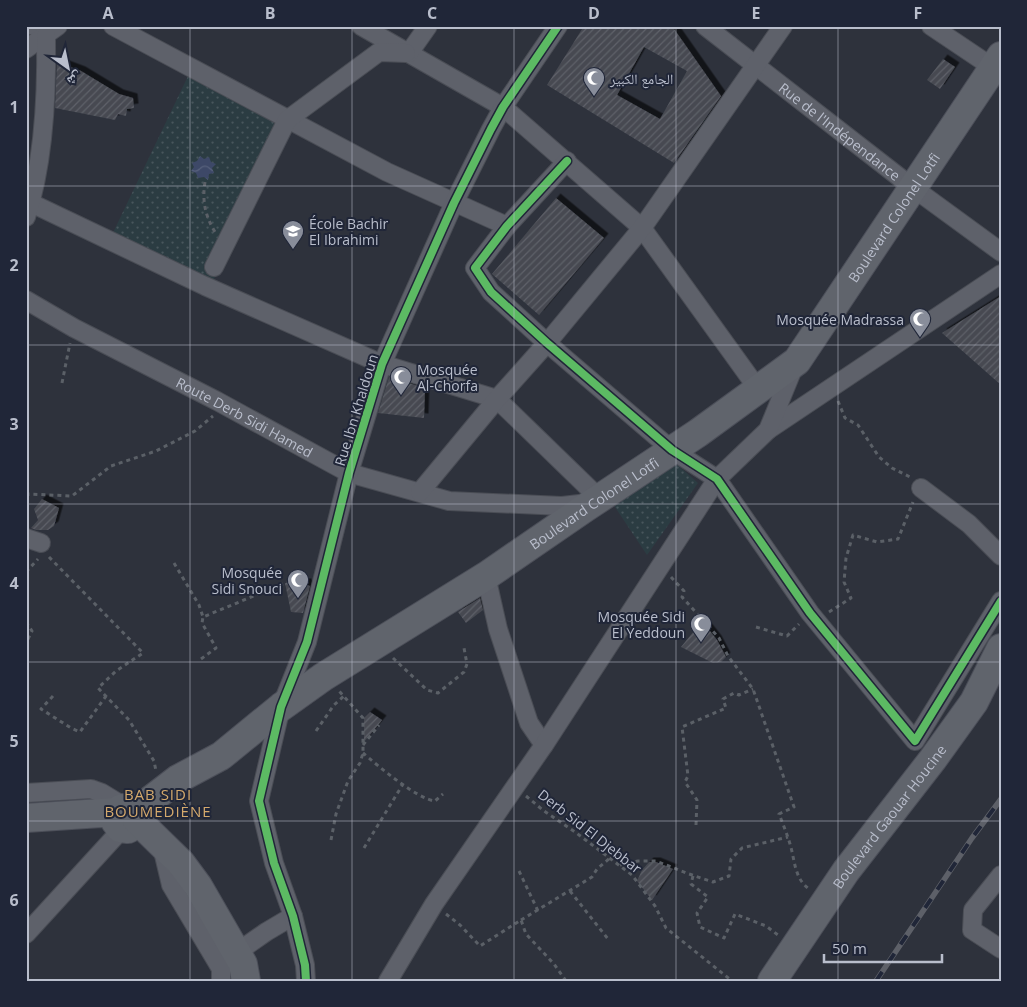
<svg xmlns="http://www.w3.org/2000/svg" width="1027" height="1007" viewBox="0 0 1027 1007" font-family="'Open Sans','Noto Naskh Arabic',sans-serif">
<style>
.green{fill:url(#green-dots)}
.water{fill:url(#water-waves)}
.building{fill:url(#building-hatch);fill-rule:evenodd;filter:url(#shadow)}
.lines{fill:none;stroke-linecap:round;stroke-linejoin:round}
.lane-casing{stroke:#4a4d55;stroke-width:11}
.street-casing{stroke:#4a4d55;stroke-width:20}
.primary-casing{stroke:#4c4f59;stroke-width:30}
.path{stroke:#5b6067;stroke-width:3;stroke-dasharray:4 4;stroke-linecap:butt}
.lane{stroke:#5e616a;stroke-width:9}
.street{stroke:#5e616a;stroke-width:18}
.primary{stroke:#60646c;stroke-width:28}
.rail-casing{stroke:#5d6068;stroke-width:5.5}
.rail{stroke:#202638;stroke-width:4;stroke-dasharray:11;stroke-linecap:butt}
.cycleway-casing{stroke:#202638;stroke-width:11}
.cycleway{stroke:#5cba63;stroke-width:8}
.grid{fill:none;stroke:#b9becc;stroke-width:1;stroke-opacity:0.55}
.labels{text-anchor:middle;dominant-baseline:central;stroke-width:4;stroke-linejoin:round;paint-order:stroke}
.poi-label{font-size:14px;fill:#b9becc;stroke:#202638;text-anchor:start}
.street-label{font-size:14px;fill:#b9becc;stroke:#202638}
.neighbourhood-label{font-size:15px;letter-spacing:1px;fill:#d4a96c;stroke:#202638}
.neatline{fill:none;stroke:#b9becc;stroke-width:2}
.grid-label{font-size:16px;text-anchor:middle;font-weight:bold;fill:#b9becc}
</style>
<defs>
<pattern id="green-dots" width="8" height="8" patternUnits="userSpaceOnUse" patternTransform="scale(1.25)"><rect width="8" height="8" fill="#2b3c42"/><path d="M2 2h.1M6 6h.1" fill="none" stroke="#48565c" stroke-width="1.8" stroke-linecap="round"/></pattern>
<pattern id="water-waves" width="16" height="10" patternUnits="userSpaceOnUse" patternTransform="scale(1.25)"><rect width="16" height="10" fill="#3d4867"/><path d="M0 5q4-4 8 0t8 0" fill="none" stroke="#57617c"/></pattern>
<pattern id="building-hatch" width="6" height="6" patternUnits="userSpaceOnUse" patternTransform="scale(1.25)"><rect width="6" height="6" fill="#464951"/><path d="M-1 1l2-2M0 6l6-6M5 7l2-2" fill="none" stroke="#5f6169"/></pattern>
<filter id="shadow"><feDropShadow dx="4.5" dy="-4.5" stdDeviation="0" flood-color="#0009"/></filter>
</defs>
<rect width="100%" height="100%" fill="#2e323c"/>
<path class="green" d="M 189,74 L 291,124 L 210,287 L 110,239 Z
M 672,460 L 698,483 L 647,555 L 611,501 Z"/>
<path class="water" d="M 200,156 L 204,159 L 209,157 L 211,162 L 216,164 L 212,168 L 214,173 L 209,174 L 208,180 L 204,177 L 198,178 L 196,173 L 191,171 L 194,167 L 192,163 L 197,161 Z"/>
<path class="building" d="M 584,26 L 672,26 L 721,96 L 674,163 L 547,85 ZM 644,47 L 687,71 L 660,119 L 617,95 Z
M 943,59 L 955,67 L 940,89 L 927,80 Z
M 57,62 L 81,71 L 119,94 L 133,98 L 134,108 L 127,109 L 126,116 L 118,114 L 115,120 L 55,108 Z
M 556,198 L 604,238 L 539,315 L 492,274 Z
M 1001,296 L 1001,385 L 942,333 Z
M 389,377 L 425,388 L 424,418 L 378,413 Z
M 42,499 L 59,508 L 54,526 L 48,530 L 36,530 L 31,528 L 38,520 L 34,509 Z
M 285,583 L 307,583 L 307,585 L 310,586 L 303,613 L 291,612 Z
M 480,598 L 483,610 L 466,623 L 458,612 Z
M 702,621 L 717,640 L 726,657 L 721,662 L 713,663 L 681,647 Z
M 370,712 L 382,720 L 364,742 L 364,718 Z
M 649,862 L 656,862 L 673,869 L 652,900 L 637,881 L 642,870 Z"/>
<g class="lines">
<g class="lane-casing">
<path id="lane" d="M 26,30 L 49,28"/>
</g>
<g class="street-casing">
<g id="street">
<path d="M 113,26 L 387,172 L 507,226"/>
<path d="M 361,26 L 503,107 L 642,228 L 758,389"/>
<path id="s1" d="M 705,26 L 912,187 L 1001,252"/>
<path d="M 931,26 L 1001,73"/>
<path d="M 26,49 L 58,26"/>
<path d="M 409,53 L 428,26"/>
<path d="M 567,161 L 507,226 L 475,268 L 491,292 L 547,343 L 672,450 L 717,479 L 810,613 L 915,741 L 1001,601"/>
<path d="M 31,203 L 205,286 L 382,364 L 497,399 L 599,498"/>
<path d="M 26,217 C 44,163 47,92 46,36"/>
<path d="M 214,267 L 287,120 L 379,52 L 406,53"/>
<path id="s2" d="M 26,300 L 74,328 L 217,401 L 349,473 L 449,501 L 562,506 L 588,503"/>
<path d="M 768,430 L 1001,274"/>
<path d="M 921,488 L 969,524 L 1001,556"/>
<path d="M 420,492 L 497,399 L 547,343 L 642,228 L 783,26"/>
<path d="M 26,538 L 41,543"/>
<path d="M 486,576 L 498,629 L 529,723 L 544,745"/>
<path d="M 26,793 L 91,789 L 102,793 L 125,807"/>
<path d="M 162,847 L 171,885 L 221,969 L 221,981"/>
<path d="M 1001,875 L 973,910 L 972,930 L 1001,949"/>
<path d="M 26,934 L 122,829"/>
<path d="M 236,953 L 266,932 L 293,916"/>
<path d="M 306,981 L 305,965 L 293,916 L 274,863 L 259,801 L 281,707 L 307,642 L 349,473 L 382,364 L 454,203 L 491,129 L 503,107 L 558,26"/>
<path d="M 388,981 L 434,904 L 544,745 L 717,479 L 768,430 L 795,364"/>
</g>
</g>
<g class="primary-casing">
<g id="primary">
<path id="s3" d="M 135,812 L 178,779 L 221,756 L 281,707 L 323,677 L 486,576 L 585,508 L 698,433 L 797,361 L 1001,56"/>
<path d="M 26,818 L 116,812 C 127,802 141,812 135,825 L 128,829 L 120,828 L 115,821 L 116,812"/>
<path d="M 137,820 L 181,863 L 198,886 L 243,964 L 246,981"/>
<path id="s4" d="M 772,981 L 846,871 L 933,759 L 974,702 L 1001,648"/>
</g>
</g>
<path class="path" d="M 205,182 C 202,200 205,216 215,232
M 62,383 L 70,343
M 838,401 L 845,418 L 858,425 L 879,457 L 892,468 L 910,477
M 26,496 L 29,494 L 72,496 L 111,466 L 156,451 L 195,431 L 213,416
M 49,557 L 143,653 L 116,671 L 98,688 L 129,720 L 154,761 L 156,771
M 174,563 L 199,605 L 203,617 L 285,583 L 306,583
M 26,572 L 38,559
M 671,577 L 684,591 L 682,597 L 719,638 L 728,656 L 753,689 L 794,807 L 779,814 C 783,824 787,834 790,844 C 795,860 794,878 809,889
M 829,612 L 851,598 L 844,582 L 846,558 L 853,535 L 877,542 L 898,539 L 913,502
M 26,622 L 32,631 L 26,643
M 756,627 L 787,636 L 799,624
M 393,658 L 427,690 L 438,693 L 464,672 L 467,664 L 464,648
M 201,659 L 216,648 L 202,623 L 203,617
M 53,696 L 41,709 L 71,728 L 80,732 L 106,696
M 316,731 L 334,705 L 344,696
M 363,745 L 379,725
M 363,753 C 378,766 417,799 435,801 L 443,794
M 526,796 L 544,811 L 575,832 L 632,875 L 655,906 L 666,928 L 732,981
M 696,825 L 697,800 L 685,782 L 688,776 L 682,727 L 726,708 L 723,699 L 734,693 L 739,695 L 753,689
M 331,840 L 336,814 L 348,781 L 360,763 L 363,753 L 363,718 L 339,691
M 364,848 L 403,784
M 620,865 L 638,861 L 656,861 L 689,874 L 713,882 L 729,876 L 731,859 L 742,848 L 788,837
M 519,871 L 538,911
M 693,876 L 691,884 L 708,897 L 697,913 L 700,927 L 724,938 L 735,914 L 766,926 L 778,935
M 570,891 L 608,939
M 446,914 L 460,925 L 480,946 L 521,920 L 526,934 L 554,964 L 566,981
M 521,920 L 592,877 L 597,869 L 610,858"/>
<use href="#lane" class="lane"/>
<use href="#street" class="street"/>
<use href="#primary" class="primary"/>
<g class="rail-casing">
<path id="rail" d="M 876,981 L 972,838 L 1001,799"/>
</g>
<use href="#rail" class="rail"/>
<g class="cycleway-casing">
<path id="cycleway" d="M 567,161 L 507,226 L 475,268 L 491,292 L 547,343 L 672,450 L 717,479 L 810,613 L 915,741 L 1001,601
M 306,981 L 305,965 L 293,916 L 274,863 L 259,801 L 281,707 L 307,642 L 349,473 L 382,364 L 454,203 L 491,129 L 503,107 L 558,26"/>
</g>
<use href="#cycleway" class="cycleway"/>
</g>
<path class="grid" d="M 190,26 L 190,981M 352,26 L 352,981M 514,26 L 514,981M 676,26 L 676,981M 838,26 L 838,981M 26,186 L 1001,186M 26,345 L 1001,345M 26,504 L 1001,504M 26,662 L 1001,662M 26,821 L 1001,821"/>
<defs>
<g id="mosque-pin" transform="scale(1.125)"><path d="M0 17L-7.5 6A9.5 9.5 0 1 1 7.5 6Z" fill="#888d9a" stroke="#202638"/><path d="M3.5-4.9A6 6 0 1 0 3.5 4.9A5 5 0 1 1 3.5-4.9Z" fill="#fff"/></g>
<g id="school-pin" transform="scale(1.125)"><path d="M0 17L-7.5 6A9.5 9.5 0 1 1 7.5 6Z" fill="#888d9a" stroke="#202638"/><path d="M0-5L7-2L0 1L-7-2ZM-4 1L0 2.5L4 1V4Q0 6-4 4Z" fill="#fff"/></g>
</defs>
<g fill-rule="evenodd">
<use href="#mosque-pin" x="594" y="78"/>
<use href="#school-pin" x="293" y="231"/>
<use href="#mosque-pin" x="920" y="319"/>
<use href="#mosque-pin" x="401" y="377"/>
<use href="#mosque-pin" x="298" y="580"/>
<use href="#mosque-pin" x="701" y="624"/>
</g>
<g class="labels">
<g class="poi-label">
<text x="610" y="78">الجامع الكبير</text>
<text x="309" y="223">École Bachir<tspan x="309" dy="16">El Ibrahimi</tspan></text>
<text x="904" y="319" text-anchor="end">Mosquée Madrassa</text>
<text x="417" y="369">Mosquée<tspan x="417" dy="16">Al-Chorfa</tspan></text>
<text x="282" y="572" text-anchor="end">Mosquée<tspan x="282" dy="16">Sidi Snouci</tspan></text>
<text x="685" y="616" text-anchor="end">Mosquée Sidi<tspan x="685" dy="16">El Yeddoun</tspan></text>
</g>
<g class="street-label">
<text stroke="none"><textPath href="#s1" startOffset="171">Rue de l'Indépendance</textPath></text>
<text stroke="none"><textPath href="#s3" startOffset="975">Boulevard Colonel Lotfi</textPath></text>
<text transform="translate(356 410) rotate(-73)">Rue Ibn Khaldoun</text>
<text stroke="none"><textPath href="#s2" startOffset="248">Route Derb Sidi Hamed</textPath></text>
<text stroke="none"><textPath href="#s3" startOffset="554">Boulevard Colonel Lotfi</textPath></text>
<text stroke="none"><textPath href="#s4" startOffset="202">Boulevard Gaouar Houcine</textPath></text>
<text transform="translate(590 831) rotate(38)">Derb Sid El Djebbar</text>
</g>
<g class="neighbourhood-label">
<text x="158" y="794">BAB SIDI<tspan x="158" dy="17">BOUMEDIÈNE</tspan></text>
</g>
</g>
<rect width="1027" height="1007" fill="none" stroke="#202638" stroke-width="55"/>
<g transform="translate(68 68) rotate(147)" stroke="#202638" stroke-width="4" paint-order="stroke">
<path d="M0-4L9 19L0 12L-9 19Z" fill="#b9becc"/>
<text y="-8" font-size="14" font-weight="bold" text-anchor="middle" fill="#b9becc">ش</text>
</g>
<path d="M824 954v8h118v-8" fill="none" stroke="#b9becc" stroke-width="2.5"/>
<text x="832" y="954" font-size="15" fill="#b9becc" stroke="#202638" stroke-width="4" paint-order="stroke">50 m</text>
<rect x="28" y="28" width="972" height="952" class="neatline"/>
<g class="grid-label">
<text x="108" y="19">A</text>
<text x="270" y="19">B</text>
<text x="432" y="19">C</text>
<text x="594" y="19">D</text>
<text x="756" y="19">E</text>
<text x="918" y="19">F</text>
<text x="14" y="113">1</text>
<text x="14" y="271">2</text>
<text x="14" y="430">3</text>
<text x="14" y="589">4</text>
<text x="14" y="747">5</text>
<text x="14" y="906">6</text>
</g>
</svg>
